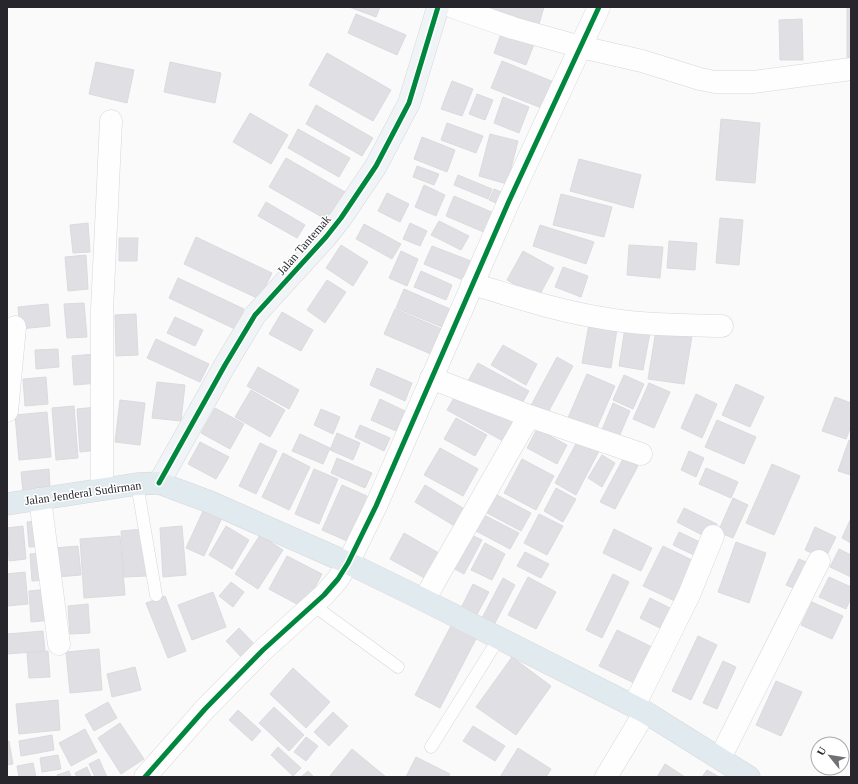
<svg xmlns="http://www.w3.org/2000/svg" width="858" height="784" viewBox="0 0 858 784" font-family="Georgia,serif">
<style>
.building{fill:#e0e0e4;stroke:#dbdbde}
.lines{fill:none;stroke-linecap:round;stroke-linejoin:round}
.lane-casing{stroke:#d7d6da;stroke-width:13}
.street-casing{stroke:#d7d6da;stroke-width:23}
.secondary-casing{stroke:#d7d6da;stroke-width:23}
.primary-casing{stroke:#d6d6d7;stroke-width:23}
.lane{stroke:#fefefe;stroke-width:12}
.street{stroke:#fefefe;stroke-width:22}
.secondary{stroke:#f0f4f7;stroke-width:22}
.primary{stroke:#e1ebef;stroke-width:22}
.cycleway-casing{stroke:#fff;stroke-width:8}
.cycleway{stroke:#00873e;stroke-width:5}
.labels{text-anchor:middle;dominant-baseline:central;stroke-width:3;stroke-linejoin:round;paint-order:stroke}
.street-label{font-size:12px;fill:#27262c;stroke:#fff}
</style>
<rect width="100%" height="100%" fill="#fafafb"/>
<path class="building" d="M 349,7 L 380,7 L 376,17 Z
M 487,7 L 544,7 L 539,24 Z
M 847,7 L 851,7 L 851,60 L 847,60 Z
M 356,14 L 406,35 L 397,55 L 348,33 Z
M 802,19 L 803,60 L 780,60 L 779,20 Z
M 502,31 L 534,44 L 526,65 L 494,53 Z
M 327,53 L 391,90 L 373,121 L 309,85 Z
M 502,61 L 554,82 L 544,109 L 491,88 Z
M 96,62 L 134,70 L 127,103 L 89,94 Z
M 170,62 L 221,73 L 215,103 L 164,92 Z
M 452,81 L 473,89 L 462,116 L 441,109 Z
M 477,94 L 493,100 L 485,120 L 469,114 Z
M 503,97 L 529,107 L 519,133 L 494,123 Z
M 316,105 L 373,138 L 362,156 L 306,124 Z
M 250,113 L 288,135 L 271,164 L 233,142 Z
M 721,119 L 760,123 L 755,183 L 716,180 Z
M 447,123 L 483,136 L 476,153 L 441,140 Z
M 298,129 L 350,158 L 339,177 L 288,148 Z
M 490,134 L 518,141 L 507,184 L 479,176 Z
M 422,137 L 455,150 L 447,172 L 414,159 Z
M 286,158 L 345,192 L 329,221 L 269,187 Z
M 579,159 L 641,175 L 633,208 L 570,191 Z
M 417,166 L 439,174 L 434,185 L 413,177 Z
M 458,175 L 492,189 L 488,199 L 454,185 Z
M 424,185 L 445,195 L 436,216 L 415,207 Z
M 494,189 L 508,195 L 503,206 L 489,200 Z
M 387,193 L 409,204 L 400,222 L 378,211 Z
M 561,194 L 612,207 L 604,237 L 553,225 Z
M 454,196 L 501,216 L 493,236 L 446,216 Z
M 266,202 L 305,225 L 297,238 L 258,216 Z
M 720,218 L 743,220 L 739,265 L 716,263 Z
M 439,221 L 469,236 L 461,250 L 431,235 Z
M 88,223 L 90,252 L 73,253 L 70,225 Z
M 410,223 L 427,231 L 420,246 L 403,239 Z
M 364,224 L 401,244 L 392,259 L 356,239 Z
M 540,225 L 594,242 L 586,264 L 533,246 Z
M 196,237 L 272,273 L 259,299 L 184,264 Z
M 119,238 L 138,238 L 137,261 L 119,261 Z
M 669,241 L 697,243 L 695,270 L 667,268 Z
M 341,245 L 368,262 L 353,286 L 326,268 Z
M 629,245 L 663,247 L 660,278 L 627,275 Z
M 432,246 L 471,261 L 463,280 L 424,264 Z
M 401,251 L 418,259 L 407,286 L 389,278 Z
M 523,251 L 554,268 L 538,298 L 507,280 Z
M 86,255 L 88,289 L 68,291 L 65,257 Z
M 563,267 L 588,276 L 581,297 L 555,287 Z
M 421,271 L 452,285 L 446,300 L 414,287 Z
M 178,278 L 244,309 L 235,329 L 169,298 Z
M 327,280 L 346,292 L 325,323 L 307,310 Z
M 404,289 L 450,309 L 442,327 L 396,308 Z
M 84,303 L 87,337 L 67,338 L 64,304 Z
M 48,304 L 50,326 L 20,329 L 18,307 Z
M 395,309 L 444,330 L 433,355 L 384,334 Z
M 282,312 L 313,330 L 301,351 L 269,334 Z
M 136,314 L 138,355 L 116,356 L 115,315 Z
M 175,317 L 203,330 L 195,346 L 167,333 Z
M 589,324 L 617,329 L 611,368 L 582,363 Z
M 625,328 L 650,333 L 643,370 L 619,366 Z
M 656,330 L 692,336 L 684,384 L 648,379 Z
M 156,339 L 209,364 L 200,382 L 147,358 Z
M 503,345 L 537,364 L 526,385 L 491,365 Z
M 58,349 L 59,367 L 36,369 L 35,350 Z
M 95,354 L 98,383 L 74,385 L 72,356 Z
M 557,357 L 573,366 L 544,420 L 528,411 Z
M 478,363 L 529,391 L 519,409 L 468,381 Z
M 258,367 L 299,390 L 289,409 L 247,386 Z
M 377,368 L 412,383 L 405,401 L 370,385 Z
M 587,374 L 615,386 L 595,432 L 567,420 Z
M 624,375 L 644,384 L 633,409 L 613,400 Z
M 46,377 L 48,404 L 25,406 L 23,379 Z
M 157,382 L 185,385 L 181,421 L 152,418 Z
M 649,383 L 670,392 L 654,428 L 633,419 Z
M 736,384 L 764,397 L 750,427 L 722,415 Z
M 251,390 L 285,410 L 270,437 L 235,417 Z
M 458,391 L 521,425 L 510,445 L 447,410 Z
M 696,394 L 717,404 L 702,438 L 681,428 Z
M 835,397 L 851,403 L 851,426 L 846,439 L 822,431 Z
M 380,399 L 405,411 L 396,431 L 371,420 Z
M 120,400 L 145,403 L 140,445 L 115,442 Z
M 613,403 L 630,411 L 616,444 L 599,437 Z
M 74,406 L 78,458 L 56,460 L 52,408 Z
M 97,407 L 100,450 L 80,452 L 77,409 Z
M 215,408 L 244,424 L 230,449 L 201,433 Z
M 321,409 L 340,417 L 333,434 L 314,425 Z
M 47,412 L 51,457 L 19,460 L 15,415 Z
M 456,418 L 487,435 L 475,456 L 444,439 Z
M 717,420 L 756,437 L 744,464 L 705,447 Z
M 360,425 L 390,438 L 384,451 L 355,437 Z
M 537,429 L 567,445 L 557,464 L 527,448 Z
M 337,433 L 360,443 L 353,460 L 330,450 Z
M 300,434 L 330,448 L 323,464 L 292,451 Z
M 578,440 L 599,451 L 576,495 L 555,483 Z
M 849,440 L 851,441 L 851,475 L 838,471 Z
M 200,442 L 229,457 L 216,479 L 188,464 Z
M 260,443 L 277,451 L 256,494 L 239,486 Z
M 440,448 L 478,469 L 463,496 L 424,475 Z
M 689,451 L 704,458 L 696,477 L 681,470 Z
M 283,453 L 310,467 L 289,510 L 262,497 Z
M 602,455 L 615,463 L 602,487 L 588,478 Z
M 337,458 L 372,473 L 365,488 L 331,473 Z
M 522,459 L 554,476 L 536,510 L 504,493 Z
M 623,459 L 638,466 L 615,509 L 600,502 Z
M 772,464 L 800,476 L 774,535 L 746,523 Z
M 706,468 L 738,482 L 731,498 L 699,484 Z
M 49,469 L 50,490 L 23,492 L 21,472 Z
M 314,469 L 338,479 L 319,524 L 295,514 Z
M 342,485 L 367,496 L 347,541 L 322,530 Z
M 425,485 L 471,513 L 461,530 L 415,502 Z
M 556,488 L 576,499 L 563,522 L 544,511 Z
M 497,495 L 531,513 L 521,531 L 487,513 Z
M 733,498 L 748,505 L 733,538 L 718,532 Z
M 684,508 L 717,524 L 710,539 L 677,522 Z
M 204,509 L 222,518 L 204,556 L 186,548 Z
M 539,514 L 563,526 L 547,555 L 524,543 Z
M 484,515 L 519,533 L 510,549 L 476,531 Z
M 851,518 L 851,543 L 842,538 Z
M 43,520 L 45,546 L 29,547 L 27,522 Z
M 23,526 L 26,559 L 9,561 L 7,528 Z
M 182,526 L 186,575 L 163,577 L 160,528 Z
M 226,526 L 249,540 L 232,569 L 209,555 Z
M 815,527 L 836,537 L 825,559 L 805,550 Z
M 144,529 L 147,576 L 124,577 L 121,531 Z
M 614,529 L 652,548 L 641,571 L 603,553 Z
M 679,532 L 708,546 L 702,559 L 673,545 Z
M 404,533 L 444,556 L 430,581 L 390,559 Z
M 469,534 L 482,540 L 464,574 L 451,567 Z
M 260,535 L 283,550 L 258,589 L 235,574 Z
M 120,536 L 125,595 L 84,598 L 80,539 Z
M 736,542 L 766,553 L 749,603 L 718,592 Z
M 485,543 L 505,554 L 492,580 L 471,570 Z
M 78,546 L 81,575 L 57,577 L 54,548 Z
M 663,546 L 698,563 L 679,603 L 643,586 Z
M 839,549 L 851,555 L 851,577 L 830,567 Z
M 525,552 L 549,564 L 541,578 L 517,566 Z
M 46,553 L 48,580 L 32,581 L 30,554 Z
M 287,556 L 322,574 L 304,608 L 269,589 Z
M 799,559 L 813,565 L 801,591 L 786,585 Z
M 25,572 L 28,604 L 7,606 L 7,574 Z
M 613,574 L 629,582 L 602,638 L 586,630 Z
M 528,577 L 556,592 L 536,629 L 508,615 Z
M 829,577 L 851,587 L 851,598 L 846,609 L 819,597 Z
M 503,578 L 515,585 L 494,625 L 482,618 Z
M 231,582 L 244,592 L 233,607 L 219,596 Z
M 473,584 L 489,592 L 474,620 L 459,612 Z
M 50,589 L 52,620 L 31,622 L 29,591 Z
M 213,592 L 226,627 L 192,640 L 178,605 Z
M 165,596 L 186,651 L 168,658 L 146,603 Z
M 650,598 L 678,612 L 668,632 L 640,618 Z
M 812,602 L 843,616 L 832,639 L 801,625 Z
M 88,604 L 90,633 L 70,634 L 68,606 Z
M 452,624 L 477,637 L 440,708 L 415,695 Z
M 239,628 L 259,649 L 246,662 L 226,641 Z
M 617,630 L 652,647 L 634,683 L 599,666 Z
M 43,631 L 45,651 L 7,654 L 7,634 Z
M 698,636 L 717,645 L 691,700 L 672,691 Z
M 99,649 L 102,690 L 70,693 L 66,652 Z
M 48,651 L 50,677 L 29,678 L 27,653 Z
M 512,657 L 551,686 L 516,735 L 476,707 Z
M 723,661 L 736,667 L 717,709 L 703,703 Z
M 135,667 L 141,690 L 112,697 L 107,674 Z
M 293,668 L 330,702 L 306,728 L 270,694 Z
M 776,681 L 802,692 L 781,736 L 756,725 Z
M 58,700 L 60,730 L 19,734 L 16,704 Z
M 108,702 L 117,718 L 94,731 L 85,715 Z
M 274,707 L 304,735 L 289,751 L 259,723 Z
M 238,710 L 261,731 L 252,741 L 229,720 Z
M 333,712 L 348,726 L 329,746 L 314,732 Z
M 120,723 L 144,759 L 121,774 L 98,738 Z
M 473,726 L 505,746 L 495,761 L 463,741 Z
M 85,729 L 97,752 L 71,766 L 59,743 Z
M 52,735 L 54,750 L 21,756 L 19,741 Z
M 306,737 L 318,746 L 306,761 L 294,752 Z
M 9,741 L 13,764 L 7,765 L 7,742 Z
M 278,747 L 301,768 L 293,776 L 271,755 Z
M 518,748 L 551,769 L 546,777 L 500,777 Z
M 352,749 L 386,777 L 329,777 Z
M 58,755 L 61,769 L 42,772 L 40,758 Z
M 416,757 L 450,774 L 448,777 L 406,777 Z
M 99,759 L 107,777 L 95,777 L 89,764 Z
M 33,763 L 36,777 L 19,777 L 17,766 Z
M 665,764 L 685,777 L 657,777 Z
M 87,767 L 91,777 L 77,777 L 75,773 Z
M 707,770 L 719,777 L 702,777 Z
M 69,771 L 71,777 L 58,777 L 57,775 Z
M 308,771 L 314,777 L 301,777 Z"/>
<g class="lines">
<g class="lane-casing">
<path id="lane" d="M 137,484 L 156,595
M 313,605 L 398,667
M 431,747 L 499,638"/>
</g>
<g class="street-casing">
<path id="street" d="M 453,7 L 513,28 L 581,47 L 642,61 L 700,79 L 715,82 L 754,82 L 851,69
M 472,284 C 514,296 554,310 597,317 C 638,325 681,325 722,326
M 431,378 L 529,416 L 641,454
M 7,411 L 15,327
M 102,489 L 102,310 L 111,121
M 40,499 L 59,644
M 424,600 L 529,416
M 634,706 L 689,595 L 713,536
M 720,758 L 819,561
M 145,777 L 205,709 L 263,650 L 324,595 L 338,579 L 348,563 L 376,506 L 509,201 L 599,7
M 606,777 L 645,712"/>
</g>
<g class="secondary-casing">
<path id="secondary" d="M 159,483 L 225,365 L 255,315 L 326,237 L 341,218 L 376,166 L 409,103 L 438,7"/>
</g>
<g class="primary-casing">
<path id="primary" d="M 7,504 L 137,484 L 159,483 L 210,502 L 348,563 L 424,600 L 645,712 L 749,777"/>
</g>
<use href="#lane" class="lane"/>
<use href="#street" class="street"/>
<use href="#secondary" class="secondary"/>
<use href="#primary" class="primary"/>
<g class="cycleway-casing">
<path id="cycleway" d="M 159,483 L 225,365 L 255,315 L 326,237 L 341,218 L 376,166 L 409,103 L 438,7
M 145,777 L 205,709 L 263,650 L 324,595 L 338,579 L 348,563 L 376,506 L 509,201 L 599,7"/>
</g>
<use href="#cycleway" class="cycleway"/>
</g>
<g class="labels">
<g class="street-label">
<text transform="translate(304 245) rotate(-49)">Jalan Tantemak</text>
<text transform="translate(83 493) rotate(-8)">Jalan Jenderal Sudirman</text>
</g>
</g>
<rect width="858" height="784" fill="none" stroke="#27262c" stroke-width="16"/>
<g transform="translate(830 756) rotate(300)"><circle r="19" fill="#ffffff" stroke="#a9a8ab"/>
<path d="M0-3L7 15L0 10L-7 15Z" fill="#717074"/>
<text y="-6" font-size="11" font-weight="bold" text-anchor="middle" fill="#27262c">U</text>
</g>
</svg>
